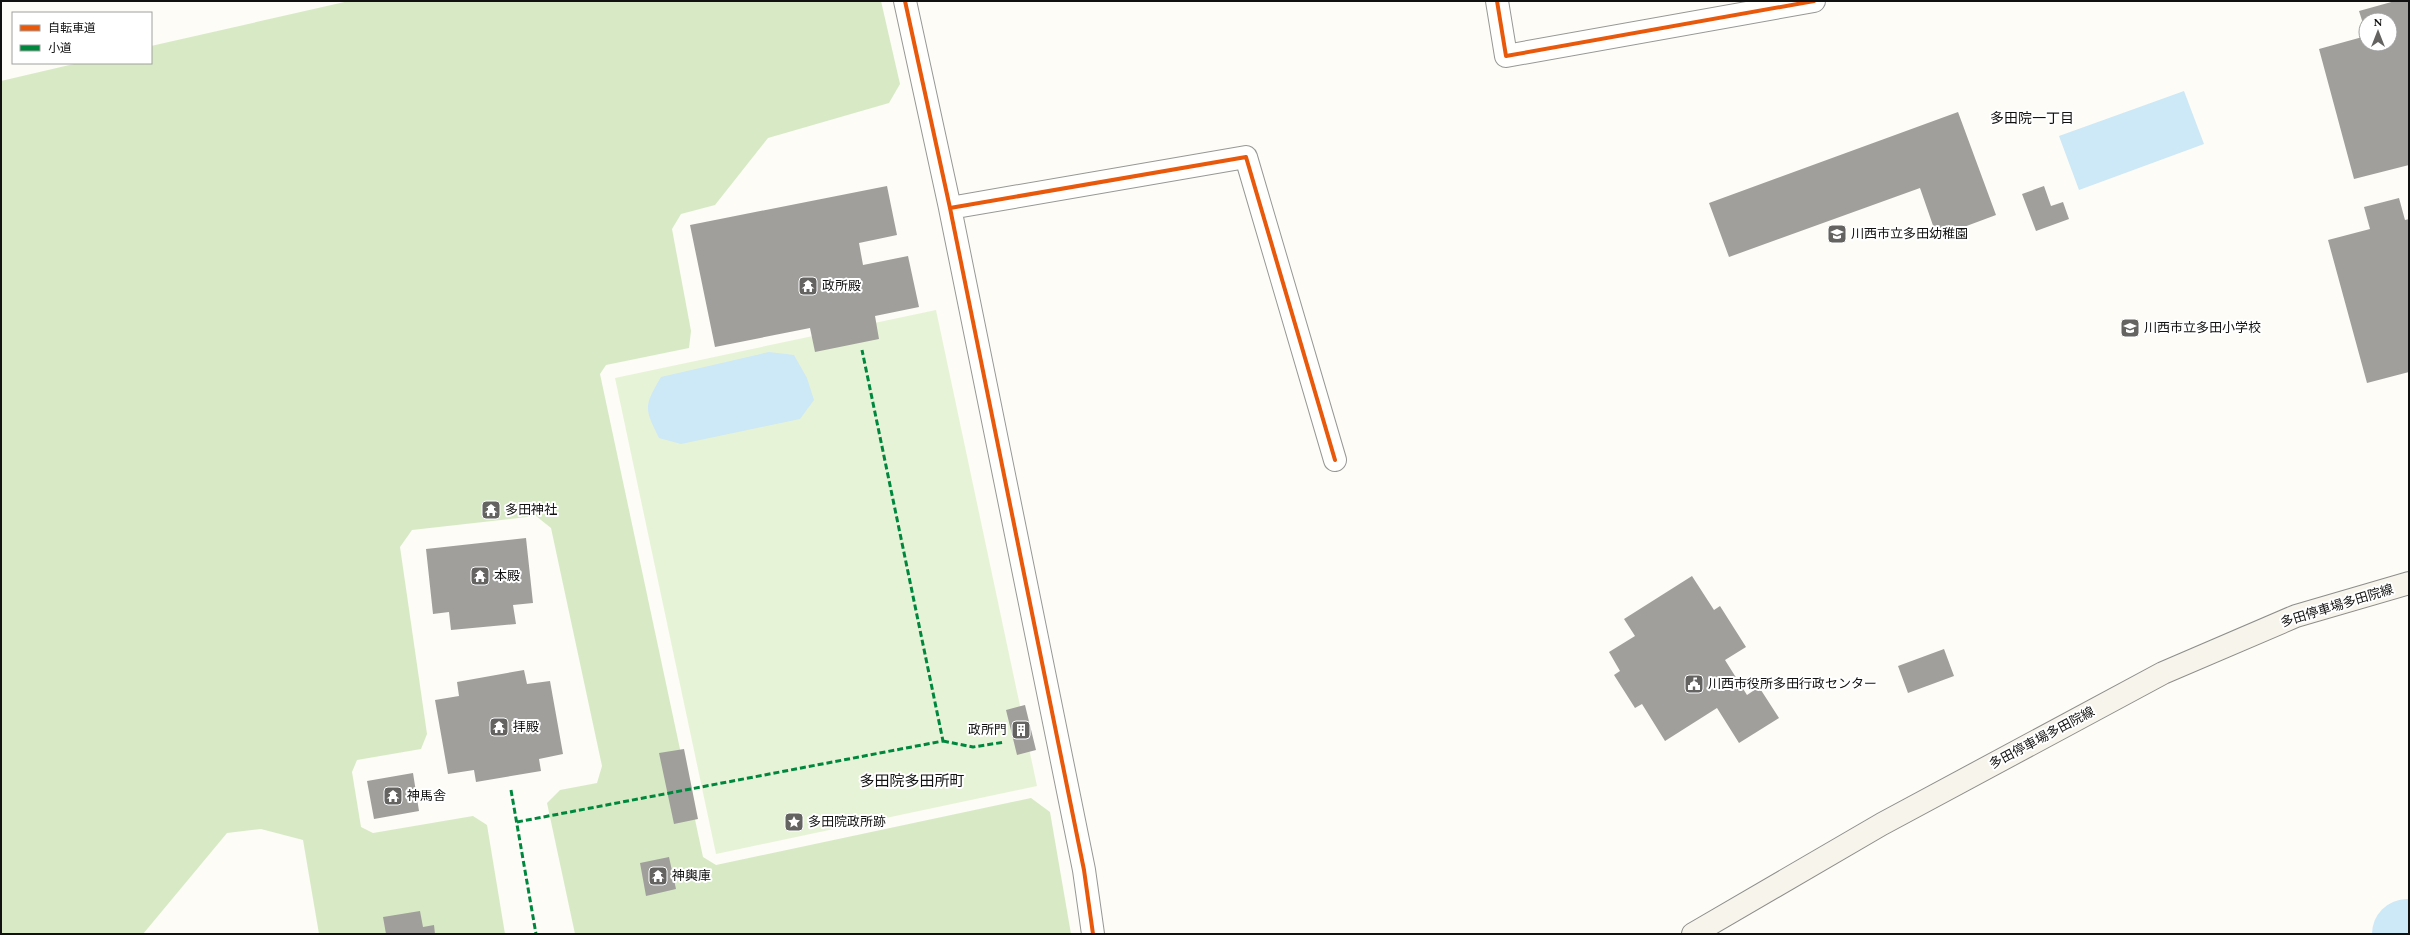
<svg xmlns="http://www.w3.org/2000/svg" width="2410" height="935" viewBox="0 0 2410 935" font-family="Spectral,'Noto Sans JP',serif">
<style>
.green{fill:#e7f3d7}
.forest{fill:#d8eac5}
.water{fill:#cde8f7}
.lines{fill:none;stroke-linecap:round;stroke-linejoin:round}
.river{stroke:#cde8f7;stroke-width:70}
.building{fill:#a19f9c}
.street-casing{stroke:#979795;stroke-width:24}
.secondary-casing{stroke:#8e8d8b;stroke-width:24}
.street{stroke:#fffffe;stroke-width:22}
.secondary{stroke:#f6f4eb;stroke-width:22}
.quiet{stroke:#00873e;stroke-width:3;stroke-dasharray:6 3;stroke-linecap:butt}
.cycleway-casing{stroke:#fff;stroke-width:6}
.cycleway{stroke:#e8590c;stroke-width:4}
.labels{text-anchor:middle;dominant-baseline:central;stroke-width:4;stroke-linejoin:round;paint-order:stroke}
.poi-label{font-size:13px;fill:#111;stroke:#fff;text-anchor:start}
.street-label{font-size:13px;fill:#111;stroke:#fff}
.neighbourhood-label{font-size:14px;fill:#111;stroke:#fff}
.quarter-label{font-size:15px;fill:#111;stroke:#fff}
</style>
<rect width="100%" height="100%" fill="#fdfcf7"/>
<path class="green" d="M 936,310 L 1037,786 L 716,854 L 615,378 Z"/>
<path class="forest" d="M 349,1 L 881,1 L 900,84 L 889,103 L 768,138 L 715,205 L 681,214 L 672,229 L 691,331 L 689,348 L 606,365 L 600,374 L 703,857 L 716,865 L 1031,798 L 1050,812 L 1071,934 L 575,934 L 547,803 L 560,790 L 597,783 L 602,766 L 551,528 L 536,516 L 412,530 L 400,547 L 427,734 L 421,749 L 357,760 L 352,772 L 361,827 L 373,833 L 473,816 L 487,825 L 505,934 L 319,934 L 303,840 L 261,829 L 227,833 L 143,934 L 1,934 L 1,81 L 78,63 L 151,63 L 151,46 Z"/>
<path class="water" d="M 2184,91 L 2204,144 L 2079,190 L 2059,136 Z
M 769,352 L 794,355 L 807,378 L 814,400 L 800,419 L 681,444 L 659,438 C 644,408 644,406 661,377 Z"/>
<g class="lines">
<path class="river" d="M 2407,934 L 2409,934"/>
</g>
<path class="building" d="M 2395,1 L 2409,1 L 2409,165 L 2354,179 L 2319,49 L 2366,36 L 2366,44 L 2390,44 L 2390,20 L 2366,20 L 2366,33 L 2359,11 Z
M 1958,112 L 1996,215 L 1937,237 L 1920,188 L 1729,257 L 1709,203 Z
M 887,186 L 897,235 L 859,243 L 863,265 L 908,256 L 919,307 L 875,316 L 879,339 L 815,352 L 810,328 L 715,347 L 690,225 Z
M 2044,186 L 2051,206 L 2063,202 L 2069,219 L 2036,231 L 2022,194 Z
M 2399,198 L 2405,220 L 2409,219 L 2409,372 L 2367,383 L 2328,240 L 2370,229 L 2364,207 Z
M 526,538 L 533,603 L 513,605 L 516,624 L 451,630 L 449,612 L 433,614 L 426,549 Z
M 1692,576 L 1714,610 L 1720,606 L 1746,647 L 1725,660 L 1747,695 L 1759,687 L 1779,718 L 1739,743 L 1717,708 L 1665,741 L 1642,704 L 1635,708 L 1614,675 L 1620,671 L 1609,652 L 1635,636 L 1624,619 Z
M 1944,649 L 1954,676 L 1908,693 L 1898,666 Z
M 524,670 L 527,684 L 550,681 L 563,754 L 539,759 L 541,771 L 476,782 L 474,770 L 448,774 L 435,700 L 459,696 L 457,682 Z
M 1025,705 L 1036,750 L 1017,755 L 1006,710 Z
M 684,749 L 698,819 L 674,824 L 659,753 Z
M 413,773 L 419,811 L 374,819 L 367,781 Z
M 669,857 L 676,889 L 646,896 L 640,863 Z
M 420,911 L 423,927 L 434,925 L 435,934 L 386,934 L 383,917 Z"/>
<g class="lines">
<g class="street-casing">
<path id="street" d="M 905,1 L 950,208 L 1246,157 L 1335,460
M 1497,1 L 1506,56 L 1814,1
M 950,208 L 1084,870 L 1093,934"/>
</g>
<g class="secondary-casing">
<path id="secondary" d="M 1693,934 L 1882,824 L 2163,673 L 2296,616 L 2409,583"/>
</g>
<use href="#street" class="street"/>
<use href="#secondary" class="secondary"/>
<path class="quiet" d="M 943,741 L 973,747 L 1005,742
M 511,790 L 536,934
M 517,822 L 943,741 L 862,350"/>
<g class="cycleway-casing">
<path id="cycleway" d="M 905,1 L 950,208 L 1246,157 L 1335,460
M 1497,1 L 1506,56 L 1814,1
M 950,208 L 1084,870 L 1093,934"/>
</g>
<use href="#cycleway" class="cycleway"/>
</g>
<defs>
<g id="school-square" transform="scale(1)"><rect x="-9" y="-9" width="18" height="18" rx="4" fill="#646362" stroke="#fff"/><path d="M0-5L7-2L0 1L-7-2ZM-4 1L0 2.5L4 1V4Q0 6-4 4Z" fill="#fff"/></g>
<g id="temple-square" transform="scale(1)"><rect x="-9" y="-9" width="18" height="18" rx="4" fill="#646362" stroke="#fff"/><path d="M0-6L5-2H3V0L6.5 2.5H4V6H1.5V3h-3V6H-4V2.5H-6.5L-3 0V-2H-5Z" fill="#fff"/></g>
<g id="civic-square" transform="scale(1)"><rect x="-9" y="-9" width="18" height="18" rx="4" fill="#646362" stroke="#fff"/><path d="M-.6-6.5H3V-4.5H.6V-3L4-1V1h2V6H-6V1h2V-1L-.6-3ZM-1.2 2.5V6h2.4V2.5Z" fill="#fff"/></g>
<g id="building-square" transform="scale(1)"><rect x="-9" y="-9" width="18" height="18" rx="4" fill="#646362" stroke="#fff"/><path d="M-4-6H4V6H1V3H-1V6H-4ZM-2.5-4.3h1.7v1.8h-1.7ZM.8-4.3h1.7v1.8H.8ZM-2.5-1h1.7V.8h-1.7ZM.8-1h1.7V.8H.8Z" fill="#fff"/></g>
<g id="sight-square" transform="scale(1)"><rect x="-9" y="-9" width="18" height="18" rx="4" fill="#646362" stroke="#fff"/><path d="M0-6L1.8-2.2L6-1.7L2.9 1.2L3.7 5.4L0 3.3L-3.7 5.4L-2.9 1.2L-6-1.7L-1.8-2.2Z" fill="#fff"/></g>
</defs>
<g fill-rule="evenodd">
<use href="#school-square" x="1837" y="234"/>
<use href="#temple-square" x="808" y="286"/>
<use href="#school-square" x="2130" y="328"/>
<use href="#temple-square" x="491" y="510"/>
<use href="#temple-square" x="480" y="576"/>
<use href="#civic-square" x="1694" y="684"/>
<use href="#temple-square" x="499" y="727"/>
<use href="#building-square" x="1021" y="730"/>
<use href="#temple-square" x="393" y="796"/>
<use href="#sight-square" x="794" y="822"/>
<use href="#temple-square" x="658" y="876"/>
</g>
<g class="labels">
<g class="poi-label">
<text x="1851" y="234">川西市立多田幼稚園</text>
<text x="822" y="286">政所殿</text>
<text x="2144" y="328">川西市立多田小学校</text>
<text x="505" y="510">多田神社</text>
<text x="494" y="576">本殿</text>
<text x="1708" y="684">川西市役所多田行政センター</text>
<text x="513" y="727">拝殿</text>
<text x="1007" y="730" text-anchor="end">政所門</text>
<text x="407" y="796">神馬舎</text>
<text x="808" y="822">多田院政所跡</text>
<text x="672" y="876">神輿庫</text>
</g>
<g class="street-label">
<text transform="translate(2337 606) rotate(-17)">多田停車場多田院線</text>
<text transform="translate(2042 738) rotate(-28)">多田停車場多田院線</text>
</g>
<g class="neighbourhood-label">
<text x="2032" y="118">多田院一丁目</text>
</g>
<g class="quarter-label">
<text x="912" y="781">多田院多田所町</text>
</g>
</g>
<rect width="2410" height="935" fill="none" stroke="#111111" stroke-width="4"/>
<rect x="12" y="12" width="140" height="52" fill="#ffffff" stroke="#a0a0a0"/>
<rect x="20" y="25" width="20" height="6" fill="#e8590c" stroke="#a0a0a0"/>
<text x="48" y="32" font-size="12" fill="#111111">自転車道</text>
<rect x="20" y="45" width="20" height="6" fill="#00873e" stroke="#a0a0a0"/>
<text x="48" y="52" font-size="12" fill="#111111">小道</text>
<g transform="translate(2378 32)"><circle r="19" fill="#ffffff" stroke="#a0a0a0"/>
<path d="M0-3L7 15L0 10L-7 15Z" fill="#646362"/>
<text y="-6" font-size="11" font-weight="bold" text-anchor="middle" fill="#111111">N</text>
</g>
</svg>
